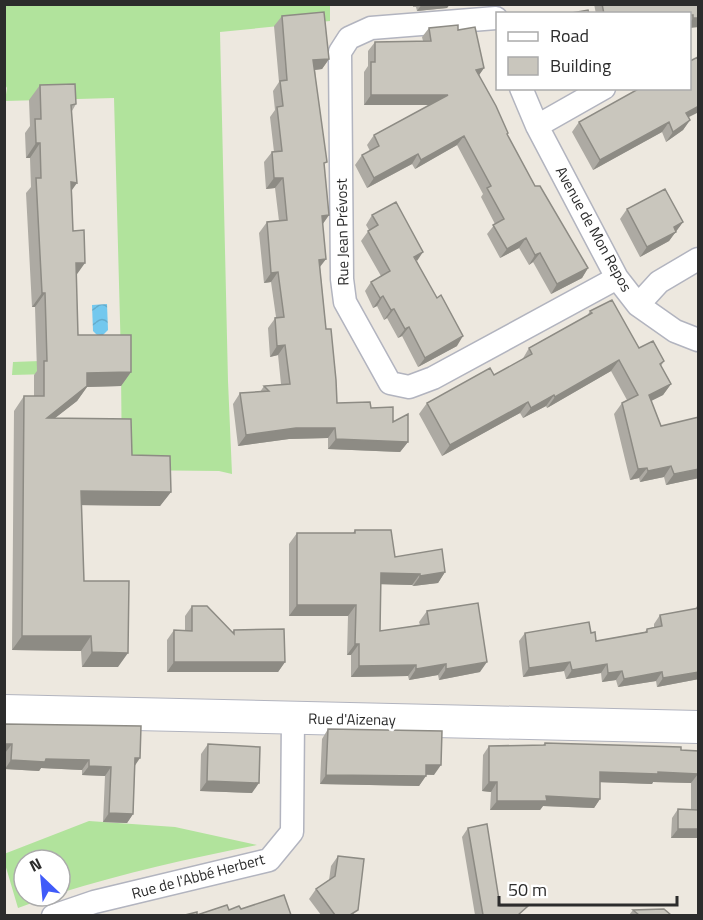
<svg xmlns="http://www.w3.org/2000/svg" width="703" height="920" viewBox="0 0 703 920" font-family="'Titillium Web',sans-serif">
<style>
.grass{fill:#b1e39c}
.water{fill:url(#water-waves)}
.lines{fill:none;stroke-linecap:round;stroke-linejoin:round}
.street-casing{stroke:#b2b4bf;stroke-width:25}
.secondary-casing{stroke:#b2b4bf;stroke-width:34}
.street{stroke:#fff;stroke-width:22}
.secondary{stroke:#fff;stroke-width:32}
.wall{fill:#adaaa3}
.shaded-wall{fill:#8d8b84}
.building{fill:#c9c6bd;stroke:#8d8b84;stroke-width:1.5}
.labels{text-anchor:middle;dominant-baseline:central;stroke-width:5;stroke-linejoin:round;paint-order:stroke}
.street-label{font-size:15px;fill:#2c2c2c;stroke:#fff}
</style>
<defs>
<pattern id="water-waves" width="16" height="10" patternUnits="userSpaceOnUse" patternTransform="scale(1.5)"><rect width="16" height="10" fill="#73c8ee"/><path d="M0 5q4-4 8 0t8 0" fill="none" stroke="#64accc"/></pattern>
</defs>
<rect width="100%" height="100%" fill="#ede8df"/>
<path class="grass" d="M 4,5 L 330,5 L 330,21 L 220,32 L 228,381 L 232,474 L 219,471 L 122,470 L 121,372 L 12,375 L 13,362 L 121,358 L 114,98 L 5,101 L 7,88 L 4,83 Z
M 89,821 L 175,827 L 257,845 C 190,858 125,873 60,893 L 60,860 L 24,860 L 24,896 L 51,896 L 18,908 L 5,864 L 4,854 Z"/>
<path class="water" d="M 107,304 L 108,330 L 103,335 L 98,336 L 93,331 L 92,305 Z"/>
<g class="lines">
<g class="street-casing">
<path id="street" d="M 496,18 L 371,28 L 349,38 L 340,52 L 342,279 L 345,302 L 390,383 L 409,387 L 433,378 L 617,278
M 521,88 L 537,126 L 617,278 L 638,305 L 675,331 L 698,340
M 537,126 L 604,88
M 638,305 L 659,282 L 698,259
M 53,916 L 94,902 L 269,860 L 292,832 L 293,718"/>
</g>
<g class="secondary-casing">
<path id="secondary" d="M 4,711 L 698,727"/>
</g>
<use href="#street" class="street"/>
<use href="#secondary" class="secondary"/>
</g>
<path class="wall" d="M 413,4 L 450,4 L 447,8 L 417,11 L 416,7 L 413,7 Z
M 594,4 L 699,4 L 690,28 L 690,14 L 596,14 Z
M 282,16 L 329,59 L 322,69 L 315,70 L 329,215 L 322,225 L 326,259 L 320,267 L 326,329 L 337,403 L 371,408 L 393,422 L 408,442 L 400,452 L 328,449 L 328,438 L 289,439 L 238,446 L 233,404 L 240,393 L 260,392 L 264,386 L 281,384 L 278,355 L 270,357 L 268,328 L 276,317 L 271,282 L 264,283 L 259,233 L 267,222 L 279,221 L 275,188 L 266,189 L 264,162 L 272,152 L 274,152 L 270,117 L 275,110 L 273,91 L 279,82 L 274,26 Z
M 429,28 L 458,30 L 484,68 L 479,75 L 508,133 L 507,135 L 535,186 L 588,268 L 582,278 L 551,294 L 533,262 L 529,265 L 519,248 L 500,258 L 487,234 L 495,224 L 481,197 L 483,194 L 457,145 L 415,169 L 412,164 L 367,188 L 355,165 L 362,155 L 370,151 L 367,145 L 374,135 L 430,105 L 364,105 L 364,72 L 368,66 L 368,51 L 375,42 L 423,41 L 422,37 Z
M 40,85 L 76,104 L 72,111 L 72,191 L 73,231 L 76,275 L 78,335 L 131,372 L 121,386 L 87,387 L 77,401 L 55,418 L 132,455 L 171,492 L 160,506 L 81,505 L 84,581 L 118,667 L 82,667 L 81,651 L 12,650 L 14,411 L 24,396 L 34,396 L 34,375 L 37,371 L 35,307 L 32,307 L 26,193 L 31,187 L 30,158 L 26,158 L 25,133 L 30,126 L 29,100 Z
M 689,117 L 690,120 L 683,130 L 666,142 L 662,132 L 593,170 L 572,132 L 579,122 Z
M 627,209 L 683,222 L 669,241 L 640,257 L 620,219 Z
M 372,215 L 416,261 L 457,346 L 418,367 L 402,336 L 398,338 L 387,318 L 384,320 L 377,306 L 373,308 L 365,291 L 371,282 L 381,276 L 361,241 L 369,230 L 366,225 Z
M 590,311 L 639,348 L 664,361 L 661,366 L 671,384 L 663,395 L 651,401 L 661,426 L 699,478 L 666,485 L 664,477 L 640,482 L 639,478 L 630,480 L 614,414 L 622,403 L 627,400 L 611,371 L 547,408 L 546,406 L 523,418 L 520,413 L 442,456 L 419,414 L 427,403 L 494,375 L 522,360 L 529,348 L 587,316 Z
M 355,530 L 395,557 L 445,572 L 438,583 L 413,586 L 412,585 L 380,584 L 380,631 L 420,625 L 419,622 L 427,611 L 480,672 L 439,680 L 438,675 L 409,680 L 408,676 L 351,677 L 351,655 L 347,655 L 348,616 L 289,616 L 289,544 L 297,533 L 353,533 Z
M 699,603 L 699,679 L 657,687 L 656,681 L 618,687 L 616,680 L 602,682 L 601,673 L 566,679 L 564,671 L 523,677 L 519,641 L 525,633 L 591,633 L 596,641 L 645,632 L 647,629 L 654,627 L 654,624 L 660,615 L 695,609 Z
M 192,606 L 232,632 L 234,630 L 285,662 L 278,672 L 167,672 L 167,640 L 174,630 L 185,631 L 185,616 Z
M 4,724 L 135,766 L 133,814 L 127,823 L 103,822 L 105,776 L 82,775 L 82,770 L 41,768 L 39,771 L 5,769 Z
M 328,729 L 434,775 L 426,775 L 419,786 L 320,784 L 322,739 Z
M 545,743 L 699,751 L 699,838 L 671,838 L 672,818 L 678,809 L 691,810 L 691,783 L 653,782 L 652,784 L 600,782 L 600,799 L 594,808 L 543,806 L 540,810 L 490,810 L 491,792 L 482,791 L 483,755 L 489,746 L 543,745 Z
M 208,744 L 252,793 L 200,791 L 201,754 Z
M 468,828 L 500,906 L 520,915 L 475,915 L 462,837 Z
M 338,856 L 354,915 L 321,915 L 309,899 L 316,889 L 329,880 L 331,866 Z
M 633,910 L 671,915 L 629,915 Z"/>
<path class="shaded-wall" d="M 422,4 L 450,4 L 447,8 L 417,11 Z
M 693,18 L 699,18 L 699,27 L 690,28 L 690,23 Z
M 329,59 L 322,69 L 306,71 L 313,60 Z
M 484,68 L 477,78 L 476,70 Z
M 371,95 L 448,95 L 441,105 L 364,105 Z
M 699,106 L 699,112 L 679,122 L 686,113 Z
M 690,120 L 683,130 L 666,142 L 673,132 Z
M 669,122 L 662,132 L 593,170 L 600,160 Z
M 464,136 L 457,145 L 415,169 L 421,160 Z
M 36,143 L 40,143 L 30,158 L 26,158 Z
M 418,154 L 412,164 L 367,188 L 374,178 Z
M 274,178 L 283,178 L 275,188 L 266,189 Z
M 71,182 L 77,183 L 67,197 Z
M 329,215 L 322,225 L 322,216 Z
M 683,222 L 669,241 L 640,257 L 647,247 L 674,227 Z
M 526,238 L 519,248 L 500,258 L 507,249 Z
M 423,252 L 417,261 L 414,257 Z
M 540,253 L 533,262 L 529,265 L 535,255 Z
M 326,259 L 318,269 L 319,260 Z
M 76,263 L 85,263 L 75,277 Z
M 588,268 L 582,278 L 551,294 L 557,284 Z
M 278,272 L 271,282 L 264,283 L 271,273 Z
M 42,293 L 45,293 L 35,307 L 32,307 Z
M 383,296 L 377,306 L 373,308 L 380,298 Z
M 394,309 L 387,318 L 384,320 L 391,310 Z
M 409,327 L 402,336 L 398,338 L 405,329 Z
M 463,336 L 457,346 L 418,367 L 425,358 Z
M 285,345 L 278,355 L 270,357 L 277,346 Z
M 619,360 L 611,371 L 547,408 L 555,397 Z
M 131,372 L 121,386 L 87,387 L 77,401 L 37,432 L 47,418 L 87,373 Z
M 671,384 L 663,395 L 641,406 L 649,395 Z
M 554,395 L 546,406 L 523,418 L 531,408 Z
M 528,402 L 520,413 L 442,456 L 450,445 Z
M 296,428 L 335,428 L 328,438 L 289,439 L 238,446 L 246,435 Z
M 336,439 L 408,442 L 400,452 L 328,449 Z
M 671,466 L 664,477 L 640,482 L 648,471 Z
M 647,468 L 639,478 L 630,480 L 638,469 Z
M 699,469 L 699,478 L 666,485 L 674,474 Z
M 81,491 L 171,492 L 160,506 L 71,505 Z
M 445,572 L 438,583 L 413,586 L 420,576 Z
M 381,573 L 420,574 L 412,585 L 373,584 Z
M 297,605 L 356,605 L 348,616 L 289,616 Z
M 22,636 L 91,636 L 81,651 L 12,650 Z
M 355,644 L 359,644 L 351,655 L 347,655 Z
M 92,652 L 128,653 L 118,667 L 82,667 Z
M 174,662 L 285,662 L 278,672 L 167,672 Z
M 487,662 L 480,672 L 439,680 L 446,669 Z
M 570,662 L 564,671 L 523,677 L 529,668 Z
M 446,664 L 438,675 L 409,680 L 416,669 Z
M 607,664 L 601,673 L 566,679 L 572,670 Z
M 416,665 L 408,676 L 351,677 L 359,666 Z
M 622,671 L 616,680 L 602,682 L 608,673 Z
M 662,672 L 656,681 L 618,687 L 624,679 Z
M 699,672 L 699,679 L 657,687 L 663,678 Z
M 4,744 L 12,744 L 5,753 L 4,753 Z
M 135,758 L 140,758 L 134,767 Z
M 46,759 L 89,760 L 82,770 L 41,768 L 39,771 L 5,769 L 11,760 Z
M 426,765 L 441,765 L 434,775 L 419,774 Z
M 89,766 L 111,767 L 105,776 L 82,775 Z
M 600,772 L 658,772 L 698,774 L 691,783 L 653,782 L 652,784 L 594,782 Z
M 326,775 L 426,776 L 419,786 L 320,784 Z
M 207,781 L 259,783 L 252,793 L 200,791 Z
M 489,782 L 497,782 L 491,792 L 482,791 Z
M 546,796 L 600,799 L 594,808 L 543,806 L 540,810 L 490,810 L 497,801 Z
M 109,813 L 133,814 L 127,823 L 103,822 Z
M 678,829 L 699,829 L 699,838 L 671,838 Z"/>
<path class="building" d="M 602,4 L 699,4 L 699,18 L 693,18 L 693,15 L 690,15 L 690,14 L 604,14 Z
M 588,10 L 589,14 L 566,14 Z
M 324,12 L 329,59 L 313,60 L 327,162 L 324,163 L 329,215 L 322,216 L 326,259 L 319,260 L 326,329 L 331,329 L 336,380 L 337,403 L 370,402 L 371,408 L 393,407 L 393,422 L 408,414 L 408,442 L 336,439 L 335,428 L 296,428 L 246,435 L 240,393 L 269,391 L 264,386 L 290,384 L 285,345 L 277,346 L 275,318 L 284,317 L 278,272 L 271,273 L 267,222 L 287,220 L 283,178 L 274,178 L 272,152 L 282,151 L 277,107 L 283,106 L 280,81 L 287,80 L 282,16 Z
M 458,25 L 458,30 L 475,27 L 484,68 L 476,70 L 496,106 L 508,133 L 507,134 L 535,186 L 540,186 L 588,268 L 557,284 L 540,253 L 535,255 L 526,238 L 507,249 L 493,225 L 504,219 L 487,188 L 491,186 L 464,136 L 421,160 L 418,154 L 374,178 L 362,155 L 379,146 L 374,135 L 448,95 L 371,95 L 371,62 L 375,62 L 375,42 L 431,41 L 429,28 Z
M 698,57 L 699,106 L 686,113 L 690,120 L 673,132 L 669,122 L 600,160 L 579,122 L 640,88 L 690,88 L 690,61 Z
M 75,84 L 76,104 L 71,105 L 77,183 L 71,182 L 73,231 L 84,230 L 85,263 L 76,263 L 78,335 L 131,335 L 131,372 L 87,373 L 87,386 L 47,418 L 131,419 L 132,455 L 170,456 L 171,492 L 81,491 L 84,581 L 129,581 L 128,653 L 92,652 L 91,636 L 22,636 L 24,396 L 44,396 L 44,361 L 47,361 L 45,293 L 42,293 L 36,178 L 41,178 L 40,143 L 36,143 L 35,119 L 41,119 L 40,85 Z
M 665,189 L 683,222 L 674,227 L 676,232 L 647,247 L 627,209 Z
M 396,202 L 423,252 L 414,257 L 437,298 L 441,295 L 463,336 L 425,358 L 409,327 L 405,329 L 394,309 L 391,310 L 383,296 L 380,298 L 371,282 L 390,271 L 368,231 L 378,225 L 372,215 Z
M 612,300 L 639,348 L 653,341 L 664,361 L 660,364 L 671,384 L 649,395 L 661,426 L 699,417 L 699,469 L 674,474 L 671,466 L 648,471 L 647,468 L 638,469 L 622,403 L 638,395 L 619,360 L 555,397 L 554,395 L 531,408 L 528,402 L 450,445 L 427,403 L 490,368 L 494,375 L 532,354 L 529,348 L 592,313 L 590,311 Z
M 355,530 L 391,530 L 395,557 L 442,549 L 445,572 L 420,576 L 420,574 L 381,573 L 380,631 L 429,624 L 427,611 L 478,603 L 487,662 L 446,669 L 446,664 L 416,669 L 416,665 L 359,666 L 359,644 L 355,644 L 356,605 L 297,605 L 297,533 L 355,533 Z
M 192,606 L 207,606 L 234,634 L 234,630 L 284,629 L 285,662 L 174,662 L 174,630 L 192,631 Z
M 699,608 L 699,672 L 663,678 L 662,672 L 624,679 L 622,671 L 608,673 L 607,664 L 572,670 L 570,662 L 529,668 L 525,633 L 589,622 L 591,633 L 595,632 L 596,641 L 647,632 L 647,629 L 662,626 L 660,615 Z
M 4,724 L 141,726 L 140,758 L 135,758 L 133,814 L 109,813 L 111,767 L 89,766 L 89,760 L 46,759 L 45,762 L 11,760 L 12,744 L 4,744 Z
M 328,729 L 442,731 L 441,765 L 426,765 L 426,776 L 326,775 Z
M 545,743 L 681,747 L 681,750 L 699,751 L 699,829 L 678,829 L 678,809 L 698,810 L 698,774 L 658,772 L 658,774 L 600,772 L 600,799 L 546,796 L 547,801 L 497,801 L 497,782 L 489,782 L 489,746 L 545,745 Z
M 208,744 L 260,747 L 259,783 L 207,781 Z
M 487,824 L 500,906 L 528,906 L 518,915 L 483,915 L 468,828 Z
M 338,856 L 364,859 L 358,910 L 350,915 L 335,915 L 316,889 L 335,876 Z
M 284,895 L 291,915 L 185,915 L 197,912 L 197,915 L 227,905 L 229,910 L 239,906 L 241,909 Z
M 664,909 L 671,915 L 639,915 L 633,910 Z"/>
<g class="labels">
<g class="street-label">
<text transform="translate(594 229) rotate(61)">Avenue de Mon Repos</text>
<text transform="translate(342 232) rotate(-91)">Rue Jean Prévost</text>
<text transform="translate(352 719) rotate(1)">Rue d'Aizenay</text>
<text transform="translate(198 876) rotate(-15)">Rue de l'Abbé Herbert</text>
</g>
</g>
<rect width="703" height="920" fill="none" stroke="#2c2c2c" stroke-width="12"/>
<rect x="496" y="12" width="195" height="78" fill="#ffffff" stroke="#ababab" stroke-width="1.5"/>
<rect x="508" y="32" width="30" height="9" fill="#ffffff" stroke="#ababab" stroke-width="1.5"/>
<text x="550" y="42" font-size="18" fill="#2c2c2c">Road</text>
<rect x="508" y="57" width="30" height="18" fill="#c9c6bd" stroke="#ababab" stroke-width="1.5"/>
<text x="550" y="72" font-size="18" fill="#2c2c2c">Building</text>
<g transform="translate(42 878) rotate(334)"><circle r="28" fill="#ffffff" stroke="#ababab" stroke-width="1.5"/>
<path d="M0-4.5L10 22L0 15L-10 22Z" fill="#405bf9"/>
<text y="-9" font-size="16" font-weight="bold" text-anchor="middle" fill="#2c2c2c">N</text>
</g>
<path d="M499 896v9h178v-9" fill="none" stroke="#2c2c2c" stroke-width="3"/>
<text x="508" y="896" font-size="18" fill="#2c2c2c" stroke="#ffffff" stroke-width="4.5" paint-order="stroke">50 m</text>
</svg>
